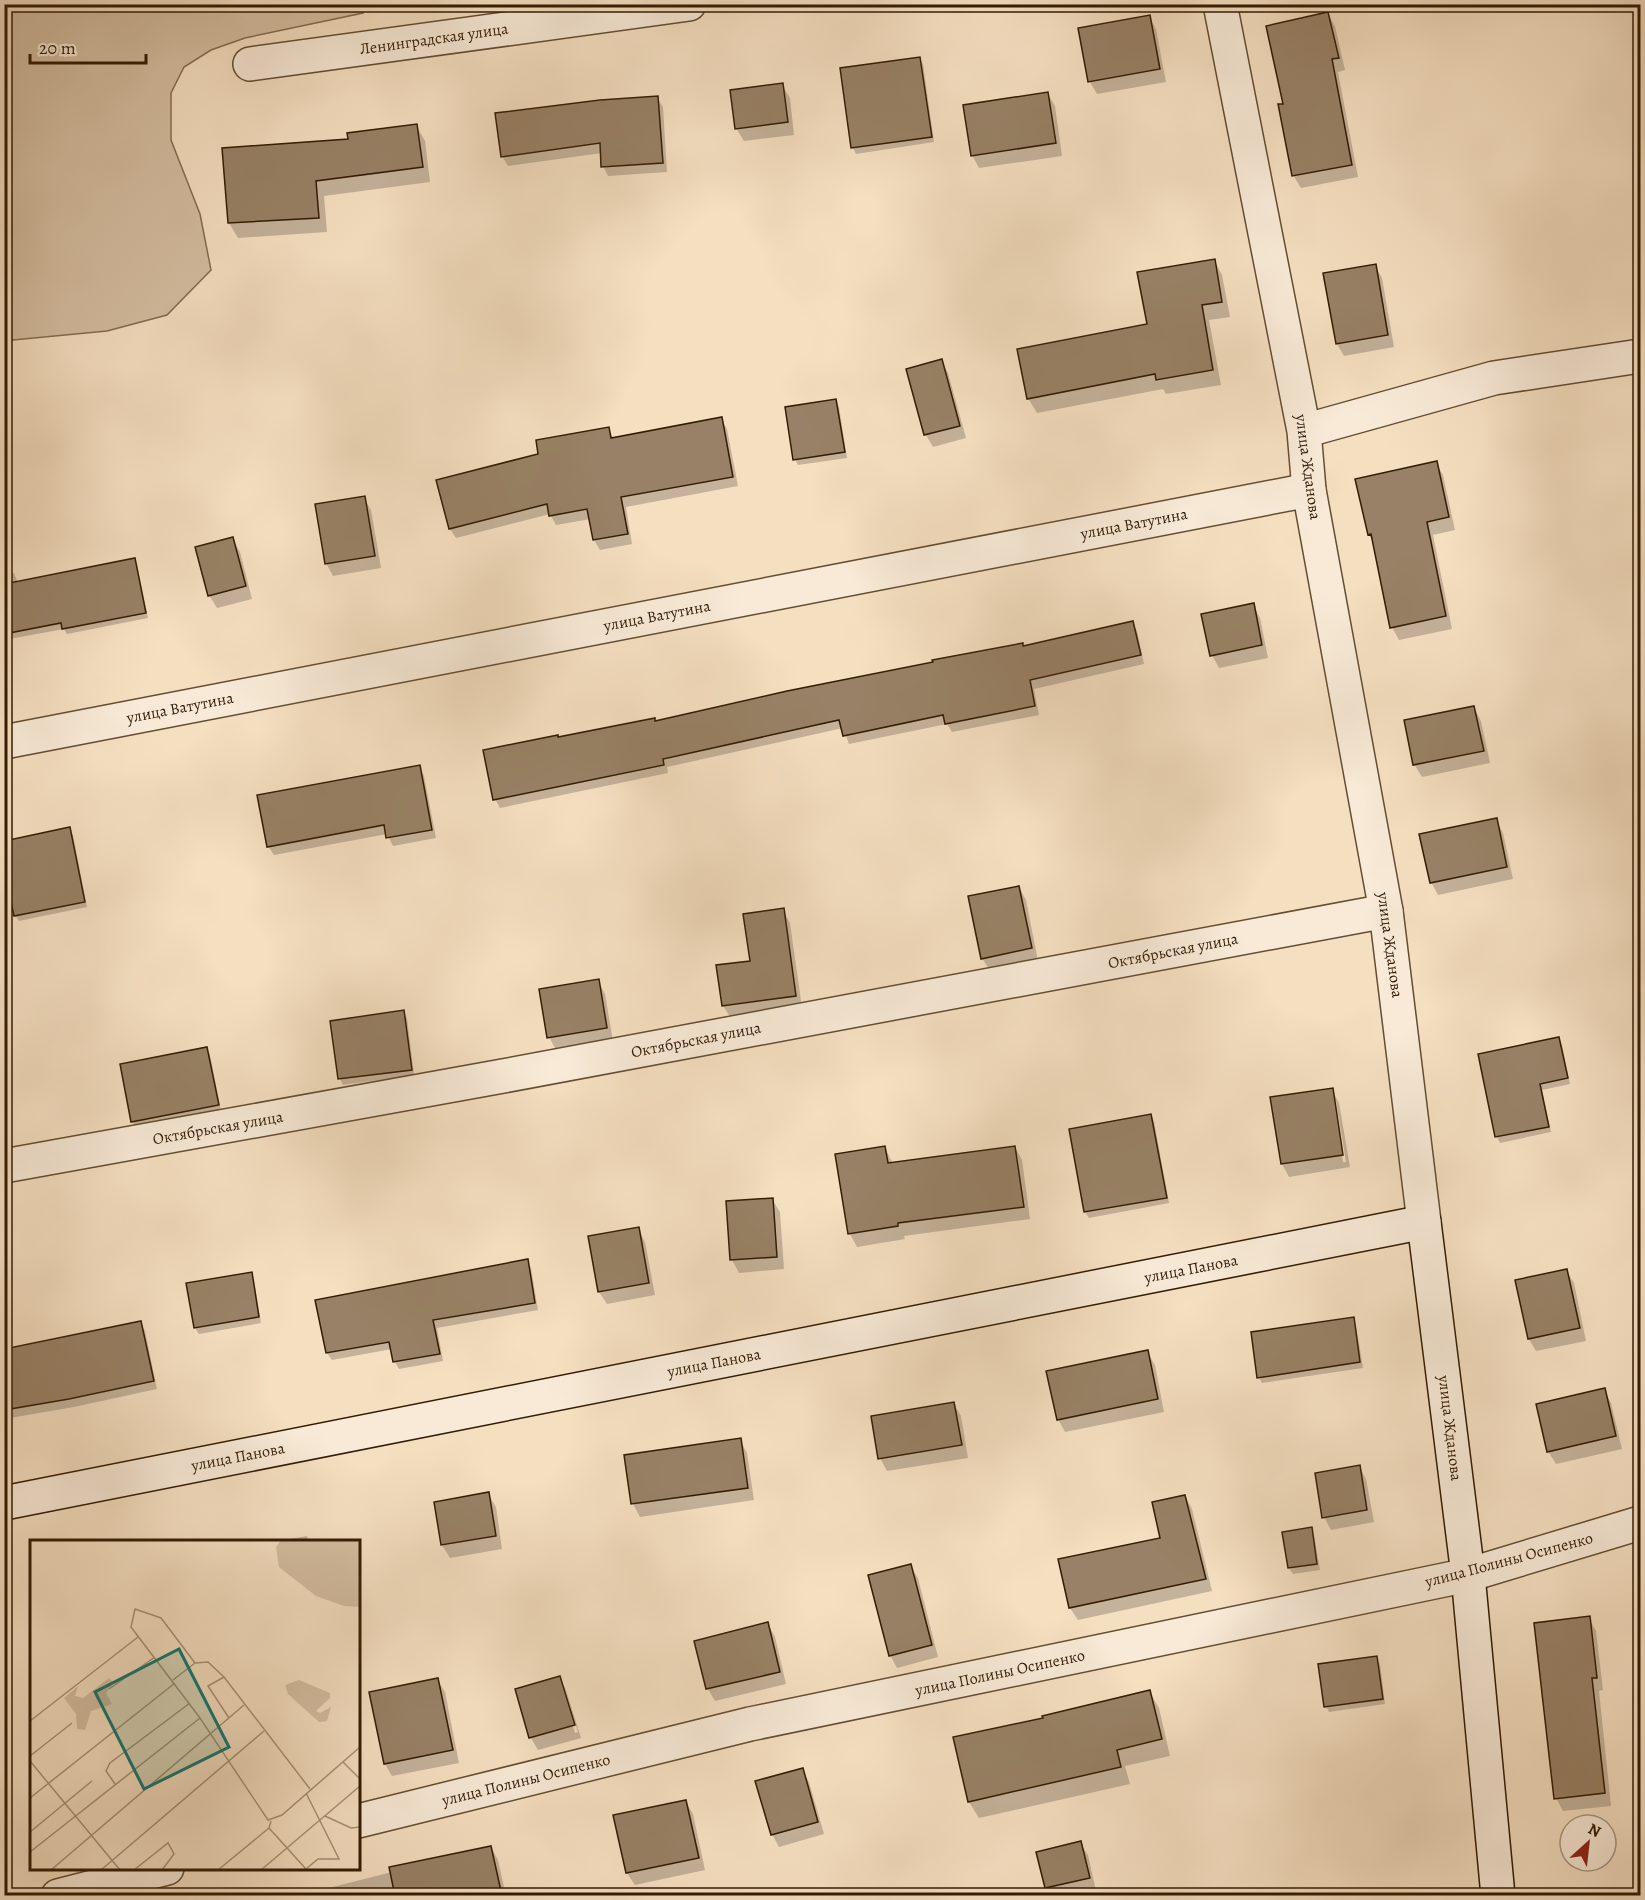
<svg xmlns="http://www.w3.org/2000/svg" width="1645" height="1900" viewBox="0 0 1645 1900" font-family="Alegreya,serif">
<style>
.green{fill:#d4bea1;stroke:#846d52;stroke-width:1.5}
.shadow{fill:#0003;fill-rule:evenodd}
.building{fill:#988166;stroke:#331c03;stroke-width:1.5}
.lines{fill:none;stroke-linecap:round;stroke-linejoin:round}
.minor-casing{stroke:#644d32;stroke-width:36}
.tertiary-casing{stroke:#644d32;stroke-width:36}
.secondary-casing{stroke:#331c03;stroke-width:36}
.minor{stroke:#f8ead7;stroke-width:33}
.tertiary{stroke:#f8ead7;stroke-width:33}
.secondary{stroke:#f8ead7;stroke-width:33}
.labels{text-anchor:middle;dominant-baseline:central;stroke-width:4.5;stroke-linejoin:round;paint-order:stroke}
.street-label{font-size:16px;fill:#331c03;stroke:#f8ead7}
.inset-road{fill:none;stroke:#a79175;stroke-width:1.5}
.view{fill:#0f766e;fill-opacity:0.15;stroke:#0f766e;stroke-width:3}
.inset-edge{fill:none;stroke:#331c03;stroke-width:3}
</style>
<rect width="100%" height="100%" fill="#f5dfc1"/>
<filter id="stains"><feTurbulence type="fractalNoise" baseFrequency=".00333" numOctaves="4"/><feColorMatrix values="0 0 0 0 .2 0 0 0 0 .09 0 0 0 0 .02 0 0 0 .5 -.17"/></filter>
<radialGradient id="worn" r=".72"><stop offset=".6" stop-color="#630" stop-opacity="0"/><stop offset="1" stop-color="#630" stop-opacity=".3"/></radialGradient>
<path class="green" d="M 5,4 L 366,4 L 366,5 L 363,13 L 245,38 L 211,50 L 184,67 L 171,93 L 171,140 L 200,214 L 211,270 L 167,315 L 107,331 L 13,340 L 4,335 Z"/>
<path class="shadow" d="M 1604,4 L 1619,4 L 1606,8 Z
M 1328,14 L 1335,26 L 1345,70 L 1338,72 L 1358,177 L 1301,188 L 1293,175 L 1285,105 Z
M 1149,17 L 1156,29 L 1166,82 L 1097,94 L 1090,82 L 1080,29 Z
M 919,58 L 923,64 L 934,142 L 856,154 L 853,148 L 842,69 Z
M 782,85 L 790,98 L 794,135 L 744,141 L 736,128 Z
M 1048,94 L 1055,106 L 1062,156 L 979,168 L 972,155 Z
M 657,98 L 663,107 L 667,172 L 608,176 L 603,166 L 602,153 L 508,166 L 502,156 Z
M 416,125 L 425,141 L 430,182 L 324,196 L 327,232 L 238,238 L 229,223 L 224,150 L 350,141 Z
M 1214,260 L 1222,275 L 1230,317 L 1209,320 L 1221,385 L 1166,394 L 1163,389 L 1037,413 L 1028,398 L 1148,325 Z
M 1375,266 L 1382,278 L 1394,347 L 1344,356 L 1337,344 Z
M 941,361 L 948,373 L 966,438 L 933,447 L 926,435 L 908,370 Z
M 836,401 L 839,407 L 847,458 L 798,465 L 795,459 Z
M 721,419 L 727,429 L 738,486 L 626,507 L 632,544 L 600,550 L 594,540 L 591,519 L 556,525 L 550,514 L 456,538 L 450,529 L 540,456 L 608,429 L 614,439 Z
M 1436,463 L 1443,475 L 1455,530 L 1433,535 L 1452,629 L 1399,640 L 1392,627 L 1375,544 L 1369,535 L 1357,480 Z
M 364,498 L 371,510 L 381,568 L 333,576 L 326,563 Z
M 232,539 L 240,552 L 252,599 L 217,608 L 209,595 Z
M 134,560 L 137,566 L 148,618 L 67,634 L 64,629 L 4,640 L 4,575 L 14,573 L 18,583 Z
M 1253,605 L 1260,618 L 1268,658 L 1219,668 L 1212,655 Z
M 1132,622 L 1137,631 L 1144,664 L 1034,689 L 1039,715 L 952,732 L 947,724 L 849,744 L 843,728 L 667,767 L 668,773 L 500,808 L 495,799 L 558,739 L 655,722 L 1023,647 Z
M 1474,708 L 1481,721 L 1490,763 L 1422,777 L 1414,764 Z
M 419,767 L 424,776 L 436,838 L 393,846 L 387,834 L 274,855 L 268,846 Z
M 1496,820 L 1503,833 L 1513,879 L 1438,895 L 1431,882 Z
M 69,829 L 73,835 L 87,907 L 19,921 L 15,915 Z
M 1019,887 L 1026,900 L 1038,961 L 990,971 L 982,958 Z
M 783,910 L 790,923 L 802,1008 L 731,1018 L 723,1006 Z
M 598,981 L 605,994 L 613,1041 L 556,1050 L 549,1037 Z
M 404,1012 L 407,1018 L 414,1075 L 343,1085 L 340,1079 L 332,1022 Z
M 1559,1039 L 1562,1045 L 1570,1084 L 1542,1090 L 1551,1132 L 1500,1143 L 1497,1137 L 1480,1055 Z
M 207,1049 L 210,1055 L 221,1111 L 136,1127 L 132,1121 Z
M 1332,1090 L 1339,1103 L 1350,1167 L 1289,1177 L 1282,1164 L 1272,1099 ZM 1333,1101 L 1336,1101 L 1346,1162 L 1343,1162 Z
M 1151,1115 L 1154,1121 L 1169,1203 L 1089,1218 L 1085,1212 Z
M 1015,1147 L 1022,1160 L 1030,1219 L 904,1236 L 905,1239 L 857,1247 L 850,1234 L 837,1156 L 885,1148 L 893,1164 Z
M 772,1199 L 780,1212 L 784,1269 L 739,1273 L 732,1260 L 728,1202 Z
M 638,1229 L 645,1242 L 655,1295 L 607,1304 L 599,1292 Z
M 527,1261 L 531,1268 L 538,1310 L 437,1328 L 443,1361 L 399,1369 L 395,1362 L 392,1349 L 332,1360 L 327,1353 Z
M 1566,1270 L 1574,1283 L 1586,1341 L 1536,1351 L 1529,1339 Z
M 251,1274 L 254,1280 L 261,1323 L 199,1334 L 195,1328 Z
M 1353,1319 L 1356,1325 L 1363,1368 L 1262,1383 L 1259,1377 Z
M 140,1322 L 145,1331 L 157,1389 L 74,1407 L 4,1419 L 4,1356 Z
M 1147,1352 L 1155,1365 L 1164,1412 L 1065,1432 L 1058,1419 Z
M 1604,1390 L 1611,1403 L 1622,1449 L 1556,1464 L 1548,1451 Z
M 954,1404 L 961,1416 L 968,1458 L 887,1471 L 880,1458 Z
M 740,1440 L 747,1453 L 754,1500 L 640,1517 L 633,1504 L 626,1456 Z
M 1359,1466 L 1366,1479 L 1374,1522 L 1331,1530 L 1324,1517 Z
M 488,1494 L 496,1507 L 502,1549 L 450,1558 L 442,1545 L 435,1503 Z
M 1185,1496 L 1192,1509 L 1212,1591 L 1078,1620 L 1070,1608 L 1162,1539 Z
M 1311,1529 L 1314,1535 L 1320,1570 L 1293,1574 L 1289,1568 L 1284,1534 Z
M 307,1536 L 310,1542 L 272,1542 Z
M 910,1566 L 918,1578 L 938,1657 L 897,1668 L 890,1655 Z
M 1589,1618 L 1596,1631 L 1603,1690 L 1599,1691 L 1611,1806 L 1563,1811 L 1556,1798 Z
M 768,1624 L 775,1637 L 786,1684 L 715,1701 L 708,1689 L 696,1642 Z
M 1376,1658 L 1380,1664 L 1385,1704 L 1329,1712 L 1326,1706 Z
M 559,1678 L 566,1690 L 581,1738 L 538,1750 L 531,1738 L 517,1690 ZM 562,1689 L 565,1689 L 578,1732 L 575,1733 Z
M 437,1679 L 445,1692 L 459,1763 L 392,1776 L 385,1764 Z
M 1149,1691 L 1159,1708 L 1170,1756 L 1125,1766 L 1130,1784 L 979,1818 L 969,1802 L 955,1739 L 1045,1719 Z
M 802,1770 L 809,1782 L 824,1834 L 779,1847 L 772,1834 Z
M 686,1802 L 693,1814 L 705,1870 L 635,1885 L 627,1873 Z
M 1080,1843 L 1088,1855 L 1096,1891 L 1075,1896 L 1051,1896 L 1046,1888 L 1038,1853 Z
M 491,1847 L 498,1860 L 506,1896 L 297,1896 Z
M 281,1888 L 285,1896 L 246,1896 Z"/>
<path class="building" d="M 1328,12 L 1339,58 L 1332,59 L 1352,165 L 1292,176 L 1278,104 L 1283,104 L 1266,26 Z
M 1150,15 L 1160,69 L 1088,82 L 1078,28 Z
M 920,57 L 932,137 L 851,148 L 840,68 Z
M 783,83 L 788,122 L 735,129 L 730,90 Z
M 1048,92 L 1056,143 L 971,156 L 963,105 Z
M 658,96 L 663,163 L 601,167 L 600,143 L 501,157 L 495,113 L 600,100 Z
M 417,124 L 423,167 L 316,181 L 319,218 L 228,223 L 222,148 L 348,139 L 347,133 Z
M 1215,259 L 1222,302 L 1202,305 L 1213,370 L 1156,380 L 1155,374 L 1027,399 L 1017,349 L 1147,324 L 1137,272 Z
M 1376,264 L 1388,335 L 1336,344 L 1323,273 Z
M 942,359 L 960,426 L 924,435 L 906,369 Z
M 836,399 L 845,452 L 793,460 L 785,407 Z
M 722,417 L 733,477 L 621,497 L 628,534 L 593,540 L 587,509 L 549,516 L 547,504 L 449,529 L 436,480 L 538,454 L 536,440 L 609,427 L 611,438 Z
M 1437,461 L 1449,517 L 1427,522 L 1446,616 L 1390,628 L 1371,534 L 1368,535 L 1355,479 Z
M 365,496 L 375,556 L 325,564 L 315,504 Z
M 233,537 L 246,586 L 208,596 L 195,547 Z
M 135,558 L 146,613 L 62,629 L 61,623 L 4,634 L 4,584 Z
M 1254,603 L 1262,645 L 1210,656 L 1201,614 Z
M 1133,621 L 1141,655 L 1030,680 L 1035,706 L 945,724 L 943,715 L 843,736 L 839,720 L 663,759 L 664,765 L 493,800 L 483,750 L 558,735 L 558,737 L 655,718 L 655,721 L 787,691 L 933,662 L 932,660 L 1023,643 L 1023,646 Z
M 1474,706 L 1484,751 L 1413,765 L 1404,720 Z
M 420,765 L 432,830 L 386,838 L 384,825 L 267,847 L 257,795 Z
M 1497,818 L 1507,867 L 1430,883 L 1419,834 Z
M 70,827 L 85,902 L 14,916 L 4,870 L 4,841 Z
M 1019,886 L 1032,948 L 981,959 L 968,896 Z
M 784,908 L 796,996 L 722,1006 L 716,965 L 750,961 L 743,914 Z
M 599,979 L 607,1028 L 547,1038 L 539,989 Z
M 404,1010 L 412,1070 L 338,1079 L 330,1021 Z
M 1559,1037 L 1568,1078 L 1540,1084 L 1549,1127 L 1495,1137 L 1478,1054 Z
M 207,1047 L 219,1105 L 131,1122 L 120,1064 Z
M 1333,1088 L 1343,1155 L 1281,1164 L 1270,1097 Z
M 1151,1114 L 1167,1198 L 1084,1212 L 1069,1129 Z
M 885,1146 L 888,1163 L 1015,1146 L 1024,1207 L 898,1223 L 898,1226 L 848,1234 L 835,1154 Z
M 773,1198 L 777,1257 L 730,1260 L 726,1201 Z
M 639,1227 L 649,1283 L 598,1292 L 588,1236 Z
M 528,1259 L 535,1303 L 433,1320 L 440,1354 L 393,1362 L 389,1342 L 326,1353 L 315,1300 Z
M 1567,1269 L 1580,1328 L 1528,1339 L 1515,1280 Z
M 252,1272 L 259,1317 L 194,1328 L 186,1283 Z
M 1354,1317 L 1360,1362 L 1257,1378 L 1251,1332 Z
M 141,1321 L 154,1381 L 69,1399 L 4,1410 L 4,1349 Z
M 1148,1350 L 1158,1399 L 1057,1420 L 1046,1371 Z
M 1605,1388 L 1616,1436 L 1547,1452 L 1536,1404 Z
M 954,1402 L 962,1445 L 878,1459 L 871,1416 Z
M 741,1438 L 748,1488 L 631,1504 L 624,1455 Z
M 1360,1465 L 1367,1510 L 1322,1518 L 1315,1473 Z
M 489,1492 L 496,1536 L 441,1545 L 434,1502 Z
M 1185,1495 L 1206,1579 L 1069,1608 L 1058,1559 L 1160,1538 L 1152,1502 Z
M 1312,1527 L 1317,1564 L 1288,1568 L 1282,1532 Z
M 911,1564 L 932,1645 L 889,1656 L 868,1575 Z
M 1590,1616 L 1597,1678 L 1592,1678 L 1605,1793 L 1554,1799 L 1534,1623 Z
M 768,1622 L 780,1672 L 706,1689 L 694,1641 Z
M 1377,1656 L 1383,1699 L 1324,1707 L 1318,1664 Z
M 560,1676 L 575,1725 L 529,1738 L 515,1689 Z
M 438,1678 L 453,1750 L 384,1764 L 369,1692 Z
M 1150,1690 L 1162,1739 L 1117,1750 L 1121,1767 L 968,1802 L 953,1737 L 1043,1718 L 1042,1716 Z
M 803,1768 L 818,1822 L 771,1835 L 755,1781 Z
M 686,1800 L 699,1858 L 626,1873 L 613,1815 Z
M 1081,1841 L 1090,1878 L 1045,1888 L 1036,1852 Z
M 491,1846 L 501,1891 L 479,1896 L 395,1896 L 389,1867 Z"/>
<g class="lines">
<g class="minor-casing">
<path id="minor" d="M 1220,4 L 1304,431 L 1309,490
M 250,64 L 689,4
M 1304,431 L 1494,378 L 1640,356
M 4,1166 L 503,1076 L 1386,911
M 358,1821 L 750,1724 L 1468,1575 L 1640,1523
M 58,1896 L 167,1868"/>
</g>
<g class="tertiary-casing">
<path id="tertiary" d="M 4,742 L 1309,490 L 1386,911 L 1424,1222"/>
</g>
<g class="secondary-casing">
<path id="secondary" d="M 4,1503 L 1424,1222 L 1468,1575 L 1498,1896"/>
</g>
<use href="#minor" class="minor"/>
<use href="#tertiary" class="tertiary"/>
<use href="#secondary" class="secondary"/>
</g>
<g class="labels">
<g class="street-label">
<text transform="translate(434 39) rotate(-8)">Ленинградская улица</text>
<text transform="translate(1308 467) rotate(82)">улица Жданова</text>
<text transform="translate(1134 524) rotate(-11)">улица Ватутина</text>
<text transform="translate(657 616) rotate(-11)">улица Ватутина</text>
<text transform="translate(180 708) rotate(-11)">улица Ватутина</text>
<text transform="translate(1390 945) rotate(82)">улица Жданова</text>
<text transform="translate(1173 951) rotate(-11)">Октябрьская улица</text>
<text transform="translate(696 1040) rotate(-11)">Октябрьская улица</text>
<text transform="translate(218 1128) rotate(-10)">Октябрьская улица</text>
<text transform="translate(1191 1269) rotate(-11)">улица Панова</text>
<text transform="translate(714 1363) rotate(-11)">улица Панова</text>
<text transform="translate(1450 1428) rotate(83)">улица Жданова</text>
<text transform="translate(238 1457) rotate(-11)">улица Панова</text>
<text transform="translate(1509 1560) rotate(-15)">улица Полины Осипенко</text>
<text transform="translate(1000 1673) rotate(-12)">улица Полины Осипенко</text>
<text transform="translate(526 1780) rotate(-14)">улица Полины Осипенко</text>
</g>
</g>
<g transform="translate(30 1540)">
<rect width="330" height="330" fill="#f5dfc1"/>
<path d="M 251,0 L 330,0 L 330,67 L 314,66 L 286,56 L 249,27 L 246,7 ZM 79,138 L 84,143 L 76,153 L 82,164 L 61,171 L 55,190 L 47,189 L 46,174 L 34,158 L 48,146 L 45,156 L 53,158 ZM 269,140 L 300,153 L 300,158 L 286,171 L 290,173 L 301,167 L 297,181 L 289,182 L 258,154 L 255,145 Z" fill="#d4bea1"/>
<path class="inset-road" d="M 165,123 L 131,78 L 105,69 L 101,87 L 170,178M 165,123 L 178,122 L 194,137 L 280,249M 194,137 L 178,146 L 199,178M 143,140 L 165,123M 79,149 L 125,117M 0,181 L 108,97M 0,216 L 42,183M 0,221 L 90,330M 313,222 L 330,239M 85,244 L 76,231 L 80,223 L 160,163M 276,253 L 309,319 L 288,319 L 276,329M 0,258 L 145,143M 295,276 L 321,288 L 330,287M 241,281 L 239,288 L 276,329M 0,292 L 62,241M 0,312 L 170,178 L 238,280 L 252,275 L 330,207M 21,330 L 214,165M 71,330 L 234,191M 104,330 L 138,303 L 144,314 L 132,330M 188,330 L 239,288M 231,330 L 330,246"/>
<path class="view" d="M 149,109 L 199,207 L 114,249 L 65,152 Z"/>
<rect width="330" height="330" class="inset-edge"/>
</g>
<rect width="1645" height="1900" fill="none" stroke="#f5dfc1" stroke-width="24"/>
<rect x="6" y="6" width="1633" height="1888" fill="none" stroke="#331c03" stroke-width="3"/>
<rect x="12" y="12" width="1621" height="1876" fill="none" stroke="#331c03" stroke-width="1.5"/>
<g transform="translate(1588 1843) rotate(27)"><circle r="28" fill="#f8ead7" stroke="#a99882" stroke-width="1.5"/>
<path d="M0-4.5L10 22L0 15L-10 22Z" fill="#8f2418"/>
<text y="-9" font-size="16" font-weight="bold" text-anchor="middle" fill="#331c03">N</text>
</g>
<path d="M30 54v9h116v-9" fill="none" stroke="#331c03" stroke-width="3"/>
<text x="39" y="54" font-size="18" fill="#331c03" stroke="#f8ead7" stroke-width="4.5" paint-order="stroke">20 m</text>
<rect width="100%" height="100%" filter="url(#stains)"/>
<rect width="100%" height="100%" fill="url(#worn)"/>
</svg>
